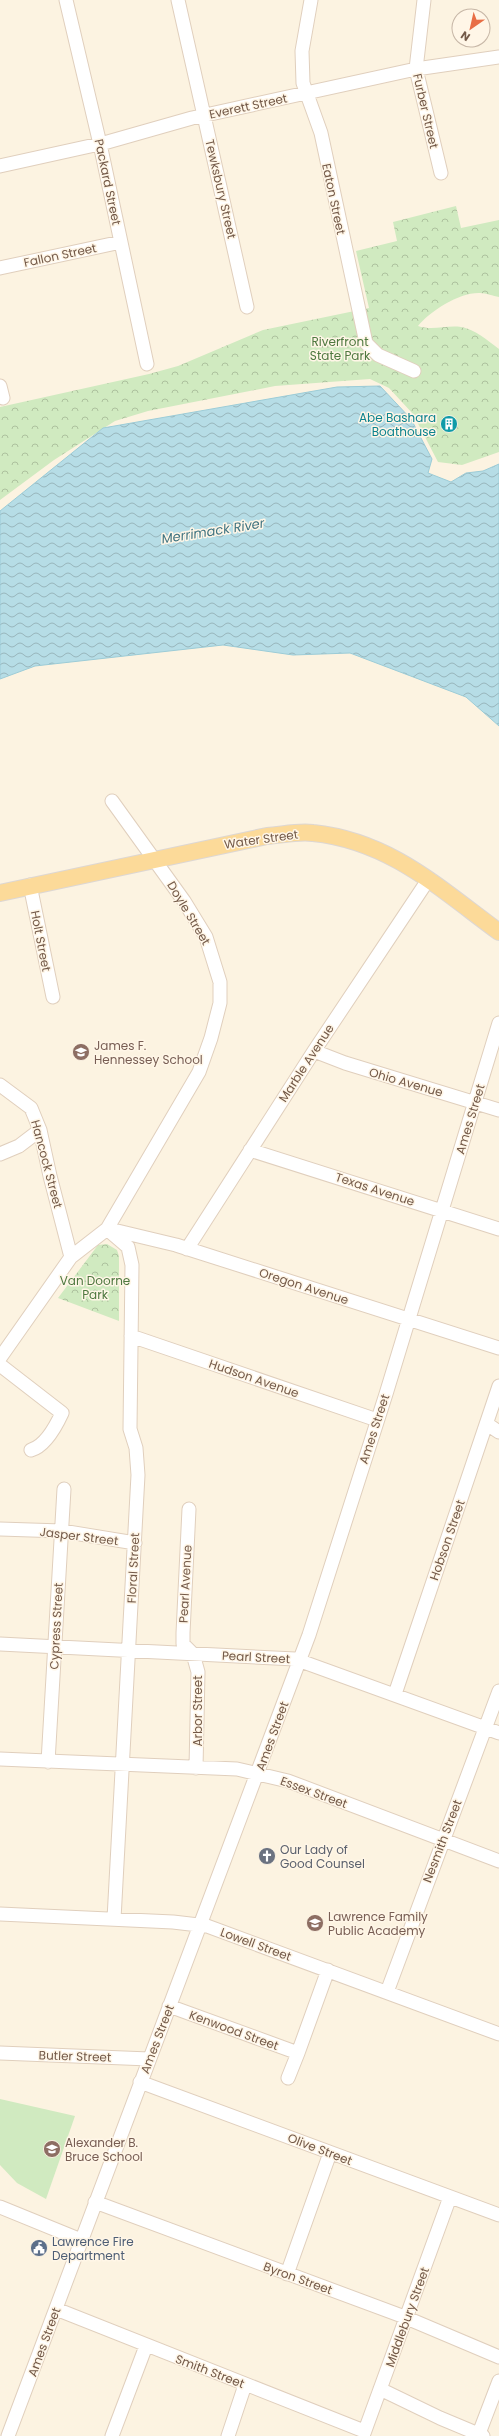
<svg xmlns="http://www.w3.org/2000/svg" width="499" height="2436" viewBox="0 0 499 2436" font-family="Poppins,sans-serif">
<style>
.park{fill:url(#park-crowns)}
.garden{fill:#d0eac0}
.water{fill:url(#water-waves);stroke:#9cccd7}
.lines{fill:none;stroke-linecap:round;stroke-linejoin:round}
.minor-casing{stroke:#e0cfbd;stroke-width:15}
.major-casing{stroke:#ddd7d3;stroke-width:18}
.minor{stroke:#fff;stroke-width:13}
.major{stroke:#fcda99;stroke-width:16}
.labels{text-anchor:middle;dominant-baseline:central;stroke-width:3;stroke-linejoin:round;paint-order:stroke}
.street-label{font-size:12px;fill:#735948;stroke:#fff6e7}
.park-label{font-size:12px;fill:#4f7940;stroke:#fff6e7}
.culture-label{font-size:12px;fill:#0d838f;stroke:#fff6e7;text-anchor:end}
.education-label{font-size:12px;fill:#785e54;stroke:#fff6e7;text-anchor:start}
.worship-label{font-size:12px;fill:#5b616d;stroke:#fff6e7;text-anchor:start}
.service-label{font-size:12px;fill:#4e5e75;stroke:#fff6e7;text-anchor:start}
.water-label{font-size:13px;font-style:italic;fill:#3f7380;stroke:#fff6e7}
</style>
<defs>
<pattern id="park-crowns" width="20" height="18" patternUnits="userSpaceOnUse"><rect width="20" height="18" fill="#d0eac0"/><path d="M2 6a3 3 0 1 1 6 0M12 15a3 3 0 1 1 6 0" fill="none" stroke="#adc19e"/></pattern>
<pattern id="water-waves" width="16" height="10" patternUnits="userSpaceOnUse"><rect width="16" height="10" fill="#b6dde6"/><path d="M0 5q4-4 8 0t8 0" fill="none" stroke="#98b6bc"/></pattern>
</defs>
<rect width="100%" height="100%" fill="#fcf3e1"/>
<path class="park" d="M 456,206 L 461,228 L 499,220 L 499,297 C 493,296 486,293 480,293 C 460,292 430,311 418,326 C 432,331 446,325 461,327 C 475,329 488,341 499,349 L 499,452 L 462,465 L 438,462 L 413,414 L 389,388 L 370,379 L 275,386 L 148,411 L 115,421 L 54,460 L 0,500 L 0,407 L 149,374 L 178,366 L 263,330 L 369,308 L 356,251 L 397,241 L 393,222 Z
M 107,1244 L 117,1250 L 119,1256 L 119,1321 L 58,1298 L 95,1249 L 98,1245 Z"/>
<path class="garden" d="M 0,2099 L 75,2116 L 46,2199 L 17,2183 L 0,2165 Z"/>
<path class="water" d="M 380,386 L 411,419 L 432,459 L 428,473 L 451,482 L 466,473 L 483,471 L 499,464 L 499,726 L 466,697 L 350,653 L 293,655 L 223,645 L 35,666 L 0,679 L 0,511 L 103,428 L 337,387 Z"/>
<g class="lines">
<g class="minor-casing">
<path id="minor" d="M 66,0 L 100,144 L 147,364
M 178,0 L 247,307
M 311,0 L 302,51 L 303,83 L 321,133 L 366,343 L 378,355 L 414,371
M 424,0 L 416,69 L 441,173
M 0,166 L 104,143 L 192,118 L 416,69 L 499,57
M 0,268 L 121,242
M 0,386 L 3,398
M 30,885 L 53,997
M 314,1051 L 345,1063 L 499,1110
M 0,1085 L 31,1108 L 40,1130 L 50,1176 L 71,1257
M 250,1150 L 499,1229
M 0,1154 L 19,1146 L 40,1130
M 107,1229 L 128,1247 L 132,1265 L 130,1429 L 136,1448 L 138,1475 L 114,1919
M 109,1229 L 176,1245 L 499,1348
M 187,1249 L 314,1051 L 428,880
M 131,1336 L 377,1420
M 0,1358 L 71,1257 L 107,1229 L 199,1072 L 211,1038 L 220,1003 L 220,982 L 206,937 L 184,901 L 112,801
M 0,1365 L 62,1413 C 56,1426 45,1446 31,1450
M 487,1424 L 499,1432
M 189,1509 L 183,1633 L 183,1644 L 193,1654 L 198,1672 L 196,1768
M 0,1529 L 62,1531 L 135,1543
M 0,1644 L 295,1659 L 499,1733
M 395,1694 L 499,1386
M 0,1759 L 237,1769 L 288,1781 L 499,1861
M 48,1762 L 64,1489
M 0,1914 L 173,1922 L 207,1926 L 499,2034
M 387,1992 L 499,1691
M 169,2006 L 298,2053 L 328,1970
M 0,2053 L 149,2059
M 288,2078 L 298,2053
M 140,2082 L 499,2215
M 95,2202 L 402,2316 L 499,2357
M 0,2207 L 81,2240
M 287,2274 L 330,2153
M 56,2309 L 364,2431
M 380,2389 L 440,2418 L 483,2436
M 8,2436 L 309,1635 L 386,1394 L 499,1023
M 112,2436 L 146,2346
M 228,2436 L 245,2385
M 363,2436 L 450,2197
M 478,2436 L 499,2381"/>
</g>
<g class="major-casing">
<path id="major" d="M 0,893 L 267,836 C 282,835 298,831 313,833 C 390,841 439,888 499,932"/>
</g>
<use href="#minor" class="minor"/>
<use href="#major" class="major"/>
</g>
<defs>
<g id="building-disc" transform="scale(0.9)"><circle r="9.5" fill="#0f9aa8" stroke="#fff6e7"/><path d="M-4-6H4V6H1V3H-1V6H-4ZM-2.5-4.3h1.7v1.8h-1.7ZM.8-4.3h1.7v1.8H.8ZM-2.5-1h1.7V.8h-1.7ZM.8-1h1.7V.8H.8Z" fill="#fff"/></g>
<g id="school-disc" transform="scale(0.9)"><circle r="9.5" fill="#8d6e63" stroke="#fff6e7"/><path d="M0-5L7-2L0 1L-7-2ZM-4 1L0 2.5L4 1V4Q0 6-4 4Z" fill="#fff"/></g>
<g id="church-disc" transform="scale(0.9)"><circle r="9.5" fill="#6b7280" stroke="#fff6e7"/><path d="M-1.2-6h2.4v3.5h3.3v2.4h-3.3V6h-2.4V-.1h-3.3v-2.4h3.3Z" fill="#fff"/></g>
<g id="civic-disc" transform="scale(0.9)"><circle r="9.5" fill="#5c6f8a" stroke="#fff6e7"/><path d="M-.6-6.5H3V-4.5H.6V-3L4-1V1h2V6H-6V1h2V-1L-.6-3ZM-1.2 2.5V6h2.4V2.5Z" fill="#fff"/></g>
</defs>
<g fill-rule="evenodd">
<use href="#building-disc" x="449" y="424"/>
<use href="#school-disc" x="81" y="1052"/>
<use href="#church-disc" x="267" y="1856"/>
<use href="#school-disc" x="315" y="1923"/>
<use href="#school-disc" x="52" y="2149"/>
<use href="#civic-disc" x="39" y="2248"/>
</g>
<g class="labels">
<g class="street-label">
<text transform="translate(248 106) rotate(-12)">Everett Street</text>
<text transform="translate(426 111) rotate(77)">Furber Street</text>
<text transform="translate(108 182) rotate(78)">Packard Street</text>
<text transform="translate(221 189) rotate(77)">Tewksbury Street</text>
<text transform="translate(334 199) rotate(78)">Eaton Street</text>
<text transform="translate(60 255) rotate(-12)">Fallon Street</text>
<text transform="translate(261 839) rotate(-8)">Water Street</text>
<text transform="translate(189 913) rotate(59)">Doyle Street</text>
<text transform="translate(41 941) rotate(79)">Holt Street</text>
<text transform="translate(306 1063) rotate(-57)">Marble Avenue</text>
<text transform="translate(406 1082) rotate(16)">Ohio Avenue</text>
<text transform="translate(470 1119) rotate(-73)">Ames Street</text>
<text transform="translate(47 1164) rotate(75)">Hancock Street</text>
<text transform="translate(375 1189) rotate(18)">Texas Avenue</text>
<text transform="translate(304 1286) rotate(18)">Oregon Avenue</text>
<text transform="translate(254 1378) rotate(19)">Hudson Avenue</text>
<text transform="translate(374 1429) rotate(-72)">Ames Street</text>
<text transform="translate(79 1536) rotate(7)">Jasper Street</text>
<text transform="translate(447 1540) rotate(-71)">Hobson Street</text>
<text transform="translate(133 1568) rotate(-87)">Floral Street</text>
<text transform="translate(185 1584) rotate(-87)">Pearl Avenue</text>
<text transform="translate(56 1626) rotate(-87)">Cypress Street</text>
<text transform="translate(256 1657) rotate(3)">Pearl Street</text>
<text transform="translate(197 1711) rotate(-90)">Arbor Street</text>
<text transform="translate(272 1736) rotate(-70)">Ames Street</text>
<text transform="translate(314 1792) rotate(20)">Essex Street</text>
<text transform="translate(442 1841) rotate(-69)">Nesmith Street</text>
<text transform="translate(256 1944) rotate(20)">Lowell Street</text>
<text transform="translate(234 2030) rotate(20)">Kenwood Street</text>
<text transform="translate(157 2039) rotate(-69)">Ames Street</text>
<text transform="translate(75 2056) rotate(2)">Butler Street</text>
<text transform="translate(320 2149) rotate(21)">Olive Street</text>
<text transform="translate(298 2278) rotate(20)">Byron Street</text>
<text transform="translate(407 2317) rotate(-70)">Middlebury Street</text>
<text transform="translate(44 2342) rotate(-70)">Ames Street</text>
<text transform="translate(210 2371) rotate(21)">Smith Street</text>
</g>
<g class="park-label">
<text x="340" y="341">Riverfront<tspan x="340" dy="14">State Park</tspan></text>
<text x="95" y="1280">Van Doorne<tspan x="95" dy="14">Park</tspan></text>
</g>
<g class="culture-label">
<text x="436" y="417">Abe Bashara<tspan x="436" dy="14">Boathouse</tspan></text>
</g>
<g class="education-label">
<text x="94" y="1045">James F.<tspan x="94" dy="14">Hennessey School</tspan></text>
<text x="328" y="1916">Lawrence Family<tspan x="328" dy="14">Public Academy</tspan></text>
<text x="65" y="2142">Alexander B.<tspan x="65" dy="14">Bruce School</tspan></text>
</g>
<g class="worship-label">
<text x="280" y="1849">Our Lady of<tspan x="280" dy="14">Good Counsel</tspan></text>
</g>
<g class="service-label">
<text x="52" y="2241">Lawrence Fire<tspan x="52" dy="14">Department</tspan></text>
</g>
<g class="water-label">
<text transform="translate(213 531) rotate(-9)">Merrimack River</text>
</g>
</g>
<g transform="translate(471 28) rotate(214)"><circle r="19" fill="#fff6e7" stroke="#c7b7a7"/>
<path d="M0-3L7 15L0 10L-7 15Z" fill="#e86e45"/>
<text y="-6" font-size="11" font-weight="bold" text-anchor="middle" fill="#735948">N</text>
</g>
</svg>
